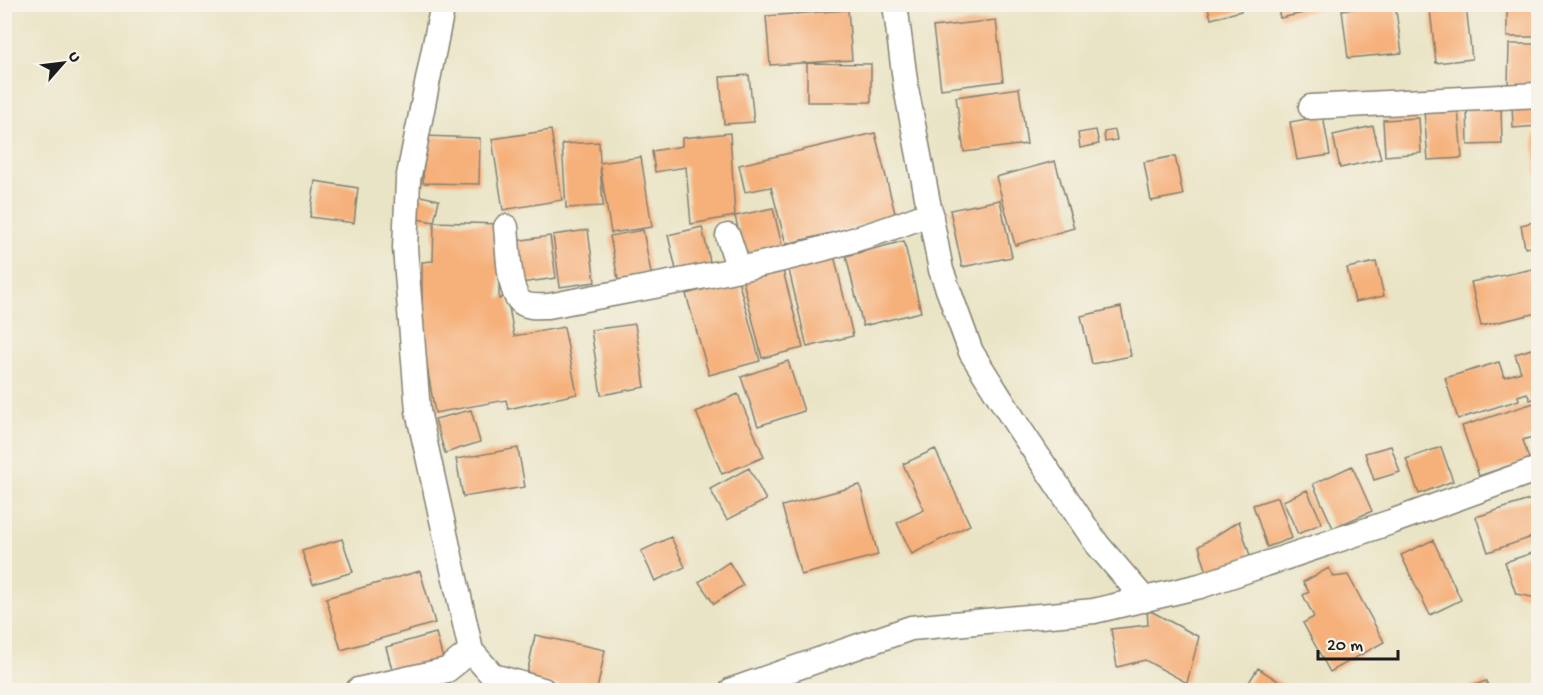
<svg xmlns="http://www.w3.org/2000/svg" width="1543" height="695" viewBox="0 0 1543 695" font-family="'Gochi Hand',sans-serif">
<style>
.building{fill:#f6b07a}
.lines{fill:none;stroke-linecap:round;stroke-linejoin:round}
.street-casing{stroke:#838071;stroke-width:27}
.street{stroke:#fff;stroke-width:24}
</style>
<rect width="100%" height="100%" fill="#f7f3e8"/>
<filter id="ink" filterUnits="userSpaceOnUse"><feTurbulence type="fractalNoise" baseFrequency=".0167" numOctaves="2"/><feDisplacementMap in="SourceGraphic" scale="12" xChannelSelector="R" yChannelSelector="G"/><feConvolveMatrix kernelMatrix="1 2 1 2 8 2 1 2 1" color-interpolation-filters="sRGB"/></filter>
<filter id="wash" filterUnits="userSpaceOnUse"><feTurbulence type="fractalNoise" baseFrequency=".008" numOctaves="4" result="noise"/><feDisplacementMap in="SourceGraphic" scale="24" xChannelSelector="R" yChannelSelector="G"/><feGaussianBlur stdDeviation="1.35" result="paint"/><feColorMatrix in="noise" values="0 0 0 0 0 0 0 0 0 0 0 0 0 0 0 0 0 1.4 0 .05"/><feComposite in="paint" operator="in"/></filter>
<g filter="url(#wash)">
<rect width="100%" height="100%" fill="#eae4c6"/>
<g id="blocks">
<path class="building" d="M 1207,4 L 1239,4 L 1241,11 L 1211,19 Z
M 1277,4 L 1331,4 L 1332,7 L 1280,18 Z
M 1395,4 L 1402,53 L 1348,58 L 1342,10 Z
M 1466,6 L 1472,59 L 1436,63 L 1430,10 Z
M 1507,6 L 1538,6 L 1538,37 L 1507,37 Z
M 848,10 L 852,60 L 770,65 L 766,16 Z
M 996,20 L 1003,81 L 941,89 L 933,27 Z
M 1509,44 L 1538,44 L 1538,85 L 1508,84 Z
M 807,63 L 871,64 L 871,102 L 807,102 Z
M 749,75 L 754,122 L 724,124 L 720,77 Z
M 1019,88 L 1027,144 L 964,152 L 956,97 Z
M 1538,102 L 1538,126 L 1513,128 L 1512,104 Z
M 1501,106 L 1502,144 L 1468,145 L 1467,107 Z
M 1458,109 L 1462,158 L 1428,160 L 1424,111 Z
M 1323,116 L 1330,155 L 1297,160 L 1290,122 Z
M 1419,118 L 1421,153 L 1385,156 L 1383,120 Z
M 1373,126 L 1381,159 L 1340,168 L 1333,135 Z
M 551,130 L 562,200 L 503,210 L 492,139 Z
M 1096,130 L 1099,144 L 1080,148 L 1078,133 Z
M 1115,130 L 1117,140 L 1105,142 L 1104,132 Z
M 730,133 L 735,216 L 691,224 L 686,167 L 655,172 L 652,151 L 682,146 L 682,138 Z
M 875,133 L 896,217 L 786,244 L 771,187 L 745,192 L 739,165 Z
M 1538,134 L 1538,175 L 1536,176 L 1534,135 Z
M 424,136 L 480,138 L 479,184 L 423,183 Z
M 599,142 L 600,163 L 641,157 L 652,227 L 611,233 L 600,166 L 603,206 L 566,208 L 562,144 Z
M 1175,156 L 1183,195 L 1151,201 L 1144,162 Z
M 1055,161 L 1074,228 L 1015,245 L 996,177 Z
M 315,181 L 358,188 L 354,223 L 310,217 Z
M 416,195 L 439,200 L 434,222 L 500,224 L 499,299 L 507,295 L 514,336 L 564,327 L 577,394 L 508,409 L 506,400 L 435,413 L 416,303 L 422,300 L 422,262 L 433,261 L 434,222 L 411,218 Z
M 1000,200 L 1012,257 L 962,267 L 950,210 Z
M 773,208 L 783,250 L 745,258 L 735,216 Z
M 1538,221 L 1538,246 L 1525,248 L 1521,225 Z
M 702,227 L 712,270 L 678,278 L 668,235 Z
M 588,230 L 595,282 L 560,287 L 553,235 Z
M 643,230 L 652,279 L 619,285 L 610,236 Z
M 550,236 L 556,278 L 521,283 L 515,241 Z
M 904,241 L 921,312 L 863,326 L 846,256 Z
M 834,255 L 853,336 L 807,347 L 788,266 Z
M 1376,262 L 1384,296 L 1355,302 L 1347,268 Z
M 782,267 L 803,348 L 762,358 L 742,277 Z
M 1538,268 L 1538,313 L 1481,326 L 1471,282 Z
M 738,280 L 760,361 L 709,375 L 686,294 Z
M 1121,307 L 1131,356 L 1092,364 L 1081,316 Z
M 635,324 L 645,387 L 601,395 L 591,330 Z
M 1538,347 L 1538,397 L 1530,400 L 1527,393 L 1518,396 L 1519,400 L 1458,419 L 1445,378 L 1499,362 L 1504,377 L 1521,372 L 1515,354 Z
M 788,361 L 804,411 L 758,426 L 741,377 Z
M 738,394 L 764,457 L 722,474 L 696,412 Z
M 1537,402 L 1538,435 L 1523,440 L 1529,459 L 1479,476 L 1462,426 Z
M 471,410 L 480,442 L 445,453 L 435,419 Z
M 1391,446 L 1400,472 L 1374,480 L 1365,453 Z
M 1441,447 L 1453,481 L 1419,494 L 1406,459 Z
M 518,448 L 525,487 L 463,497 L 456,459 Z
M 935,449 L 970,525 L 912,554 L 897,523 L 924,510 L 903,464 Z
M 1352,466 L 1372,511 L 1333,528 L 1313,484 Z
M 749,468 L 766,500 L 727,520 L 710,489 Z
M 860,485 L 878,555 L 801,575 L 782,506 Z
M 1307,490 L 1322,523 L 1298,534 L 1283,501 Z
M 1278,497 L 1292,538 L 1267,547 L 1253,505 Z
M 1538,497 L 1538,535 L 1488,552 L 1476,517 Z
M 1239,521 L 1251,559 L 1207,573 L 1199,546 Z
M 671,537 L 685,567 L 655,581 L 641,551 Z
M 342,539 L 353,572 L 313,584 L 302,551 Z
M 1433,540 L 1461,600 L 1430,615 L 1401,555 Z
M 1538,551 L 1538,598 L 1516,594 L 1505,562 Z
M 729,562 L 743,585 L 714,604 L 699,582 Z
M 1329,568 L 1334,577 L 1348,575 L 1384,642 L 1330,672 L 1303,623 L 1314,617 L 1303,595 L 1309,592 L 1303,582 Z
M 420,571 L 435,623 L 341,650 L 326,598 Z
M 1147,609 L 1199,637 L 1187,683 L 1145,660 L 1117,667 L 1111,629 L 1148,625 Z
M 436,633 L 444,663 L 394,677 L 386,647 Z
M 535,635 L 605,650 L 597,690 L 583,690 L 526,679 Z
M 1258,668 L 1292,690 L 1244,690 Z
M 1486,681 L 1490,690 L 1461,690 Z"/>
</g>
</g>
<g filter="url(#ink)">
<use href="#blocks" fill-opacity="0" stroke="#838071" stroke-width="1.5"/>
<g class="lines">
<g class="street-casing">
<path id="street" d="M 443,4 L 408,180 L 405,248 L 418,411 L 471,651 L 493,676 L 543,690
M 895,4 L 906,88 L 941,270 L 971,352 L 1017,425 L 1097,544 L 1145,600
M 1311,107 L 1538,95
M 506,227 C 508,244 508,290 520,301 C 527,308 539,306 548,306 C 677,281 808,262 931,213
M 728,236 L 739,269
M 358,690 L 447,670 L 471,651
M 732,690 L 911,628 L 1094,611 L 1200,586 L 1391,522 L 1538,469"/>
</g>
<use href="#street" class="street"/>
</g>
</g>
<rect width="1543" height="695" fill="none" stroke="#f7f3e8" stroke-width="24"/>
<g transform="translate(63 63) rotate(62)" stroke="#f7f3e8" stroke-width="4.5" paint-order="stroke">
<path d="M0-4.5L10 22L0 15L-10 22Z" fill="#1c1c1c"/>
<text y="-9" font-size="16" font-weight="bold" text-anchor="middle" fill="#1c1c1c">U</text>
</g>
<path d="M1318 650v9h80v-9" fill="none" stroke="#1c1c1c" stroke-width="3"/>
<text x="1327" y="650" font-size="18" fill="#1c1c1c" stroke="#f7f3e8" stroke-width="4.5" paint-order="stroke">20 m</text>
</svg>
